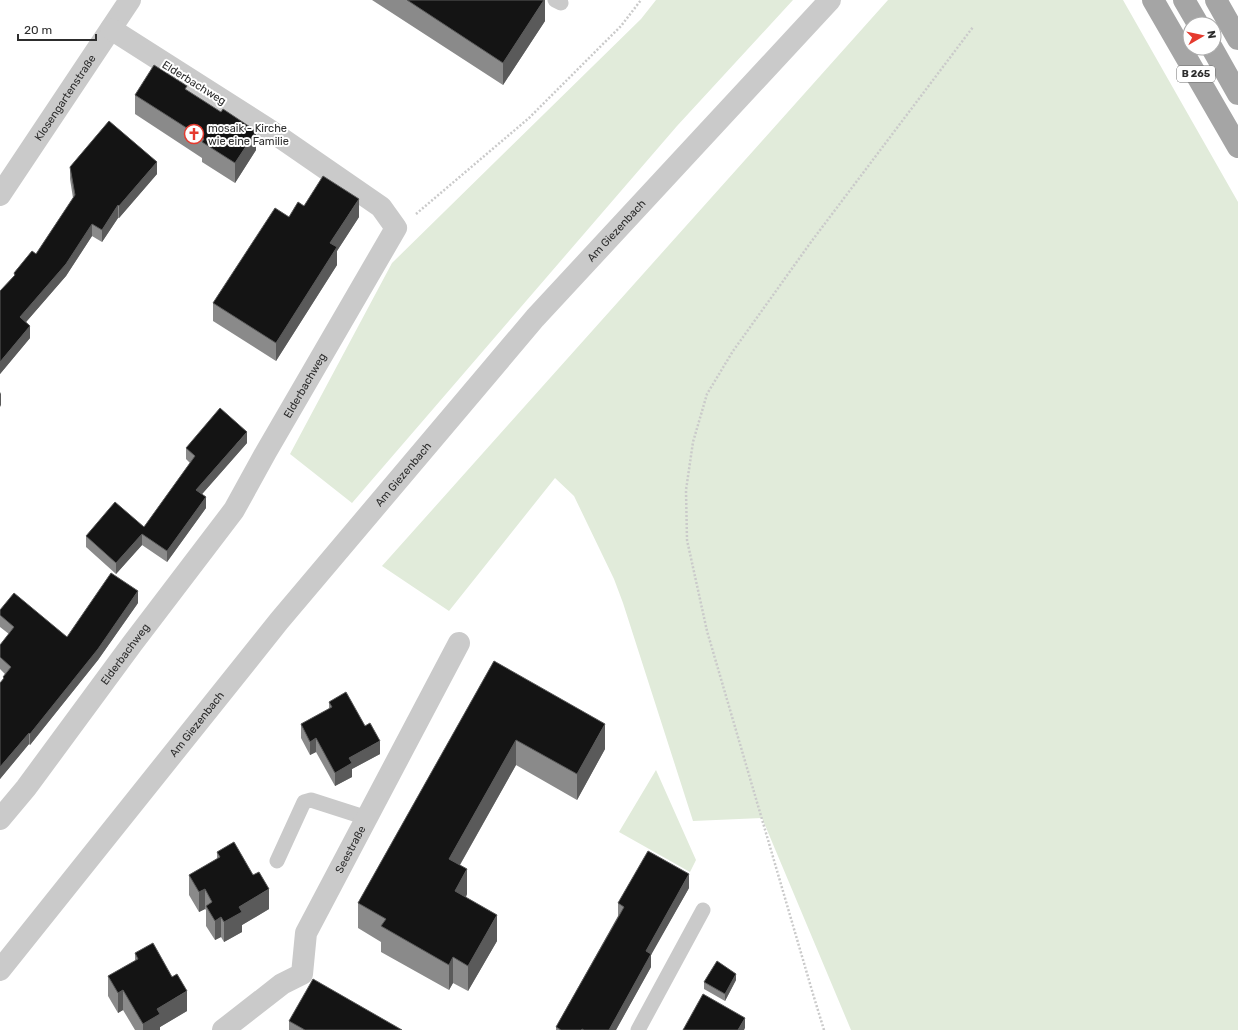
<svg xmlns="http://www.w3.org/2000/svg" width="1238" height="1030" viewBox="0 0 1238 1030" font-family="Rubik,sans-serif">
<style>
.green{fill:#e1ebda}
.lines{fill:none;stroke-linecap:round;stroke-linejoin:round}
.path{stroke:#cacaca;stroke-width:2.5;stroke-dasharray:2 2;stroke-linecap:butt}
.service{stroke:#cacaca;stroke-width:15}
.minor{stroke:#cacaca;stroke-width:22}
.primary{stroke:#a5a5a5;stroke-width:22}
.wall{fill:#8a8a8a}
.shaded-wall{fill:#5a5a5a}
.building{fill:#141414;stroke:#5a5a5a}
.labels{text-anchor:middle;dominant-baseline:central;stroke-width:4;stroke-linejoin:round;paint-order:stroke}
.shield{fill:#fff;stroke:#6c6c6c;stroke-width:1}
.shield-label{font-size:10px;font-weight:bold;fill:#2d2d2d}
.street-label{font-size:11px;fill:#2d2d2d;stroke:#fff}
.poi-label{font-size:11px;fill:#2d2d2d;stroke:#fff;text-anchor:start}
</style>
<rect width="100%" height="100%" fill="#fff"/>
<path class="green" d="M 656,0 L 793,0 L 677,126 L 352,503 L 290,454 L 392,263 L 641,19 Z
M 888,0 L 1123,0 L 1238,202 L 1238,1030 L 851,1030 L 762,818 L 693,821 L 623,603 L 614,579 L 574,496 L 555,478 L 449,611 L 382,566 Z
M 656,770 L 696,860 L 690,872 L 619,832 Z"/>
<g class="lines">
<path class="path" d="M 416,214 L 529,118 L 621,26 L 641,0
M 824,1030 L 813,994 L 707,631 L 687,540 L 686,490 L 693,442 L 707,394 L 733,351 L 811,242 L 973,27"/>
<path class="service" d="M 555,0 L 561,3
M 277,861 L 304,802 L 311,800 L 367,818
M 638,1030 L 703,910"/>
<g class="minor">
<path id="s1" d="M 0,195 L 130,0"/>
<path id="s2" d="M 0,819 L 26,788 L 132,644 L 234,510 L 266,452 L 396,228 L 381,207 L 268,129 L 111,29"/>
<path id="s3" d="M 0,970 L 279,621 L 535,318 L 830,0"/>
<path id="s4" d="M 223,1030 L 282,984 L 302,974 L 306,933 L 459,643"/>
</g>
<path class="primary" d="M 1153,0 L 1238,147
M 1184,0 L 1198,24
M 1216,0 L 1238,39
M 1212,48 L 1238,94"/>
</g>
<path class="wall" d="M 372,0 L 545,0 L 545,21 L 503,85 Z
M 187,90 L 256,150 L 235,183 L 202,162 L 202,158 L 135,114 L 135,95 Z
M 109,121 L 157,162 L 157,174 L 119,218 L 118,218 L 102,242 L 92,236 L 66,276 L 26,322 L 30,326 L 30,338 L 0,374 L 0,291 L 14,277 L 14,273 L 32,251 L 36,254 L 73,198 L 70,179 L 70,167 Z
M 304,206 L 359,217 L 337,251 L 337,265 L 276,361 L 213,321 L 213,303 L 289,217 Z
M 247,443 L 202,494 L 206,508 L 167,562 L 142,545 L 116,574 L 86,547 L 86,536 L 144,527 L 190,463 L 186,459 L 186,448 Z
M 138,603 L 98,660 L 30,745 L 29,744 L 0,779 L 0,683 L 3,680 L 3,677 L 5,674 L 0,669 L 0,645 L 9,634 L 0,627 L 0,610 L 67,637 Z
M 494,661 L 605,749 L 577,800 L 516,765 L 460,865 L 467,894 L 466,898 L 497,941 L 468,991 L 453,983 L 449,990 L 381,952 L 381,942 L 358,928 L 358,903 Z
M 329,702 L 380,754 L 352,769 L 352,777 L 335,786 L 316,752 L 310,755 L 301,738 L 301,724 L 329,709 Z
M 217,852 L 253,875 L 269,909 L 242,925 L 242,932 L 224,942 L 221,937 L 215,940 L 206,926 L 206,910 L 205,909 L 199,912 L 189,895 L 189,875 L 217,859 Z
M 689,888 L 651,954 L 651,967 L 616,1030 L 556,1030 L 556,1027 L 618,916 L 618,903 Z
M 135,953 L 187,1011 L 160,1027 L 160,1030 L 135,1030 L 123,1010 L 118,1013 L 108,996 L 108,976 L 135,961 Z
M 736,980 L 725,1001 L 704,989 L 704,982 Z
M 289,1021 L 402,1030 L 289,1030 Z"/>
<path class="shaded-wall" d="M 544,0 L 545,0 L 545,21 L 503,85 L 503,63 Z
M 256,131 L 256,150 L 235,183 L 235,163 Z
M 157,162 L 157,174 L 119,218 L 119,206 Z
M 359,199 L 359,217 L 337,251 L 337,265 L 276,361 L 276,343 L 330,243 Z
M 118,205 L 118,218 L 102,242 L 102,230 Z
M 92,224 L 92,236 L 66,276 L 20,329 L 20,317 Z
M 30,326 L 30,338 L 0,374 L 0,362 Z
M 1,392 L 1,405 L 0,407 L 0,394 Z
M 247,432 L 247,443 L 196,501 L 196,490 Z
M 206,497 L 206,508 L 167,562 L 167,551 Z
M 142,534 L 142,545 L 116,574 L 116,563 Z
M 138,591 L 138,603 L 98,660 L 30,745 L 30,734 Z
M 605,724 L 605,749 L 577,800 L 577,774 Z
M 29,733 L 29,744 L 0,779 L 0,767 Z
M 316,738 L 316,752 L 310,755 L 310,742 Z
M 516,740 L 516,765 L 449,884 L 449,859 Z
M 380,741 L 380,754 L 352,769 L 352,777 L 335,786 L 335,773 L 349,758 Z
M 467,869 L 467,894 L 455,917 L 455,891 Z
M 689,874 L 689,888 L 646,964 L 646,951 Z
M 205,889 L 205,909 L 199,912 L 199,892 Z
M 269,889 L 269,909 L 242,925 L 242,932 L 224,942 L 224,922 L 239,907 Z
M 497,915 L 497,941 L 468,991 L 468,966 Z
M 221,917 L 221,937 L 215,940 L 215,921 Z
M 651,954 L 651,967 L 616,1030 L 609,1030 Z
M 453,957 L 453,983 L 449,990 L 449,965 Z
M 736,974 L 736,980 L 725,1001 L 725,994 Z
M 123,990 L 123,1010 L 118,1013 L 118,993 Z
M 187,991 L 187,1011 L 160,1027 L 160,1030 L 143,1030 L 143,1024 L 157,1009 Z
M 745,1018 L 745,1028 L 744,1030 L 738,1030 Z"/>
<path class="building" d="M 407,0 L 544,0 L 503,63 Z
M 154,65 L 187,86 L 185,89 L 221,112 L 223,109 L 256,131 L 235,163 L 202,142 L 204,139 L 135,95 Z
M 109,121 L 157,162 L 119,206 L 118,205 L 102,230 L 92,224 L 66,264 L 20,317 L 30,326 L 0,362 L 0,291 L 15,275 L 14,273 L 32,251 L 36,254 L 75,195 L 70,167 Z
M 323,176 L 359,199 L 330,243 L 337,247 L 276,343 L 213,303 L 275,208 L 289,217 L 298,202 L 304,206 Z
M 220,408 L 247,432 L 196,490 L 206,497 L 167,551 L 142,534 L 116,563 L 86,536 L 115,502 L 144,527 L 195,456 L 186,448 Z
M 111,573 L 138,591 L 98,649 L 30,734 L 29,733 L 0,767 L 0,683 L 4,678 L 3,677 L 11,667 L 0,657 L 0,645 L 14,627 L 0,615 L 0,610 L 14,593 L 67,637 Z
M 494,661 L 605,724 L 577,774 L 516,740 L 449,859 L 467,869 L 455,891 L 497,915 L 468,966 L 453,957 L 449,965 L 381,926 L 386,919 L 358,903 Z
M 346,692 L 365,726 L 370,723 L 380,741 L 349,758 L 352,763 L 335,773 L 316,738 L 310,742 L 301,724 L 332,707 L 329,702 Z
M 234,842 L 253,875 L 259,872 L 269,889 L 239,907 L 242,912 L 224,922 L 221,917 L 215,921 L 206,906 L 212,902 L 205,889 L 199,892 L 189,875 L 220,857 L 217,852 Z
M 648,851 L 689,874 L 646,951 L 651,954 L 609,1030 L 584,1030 L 582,1029 L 581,1030 L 561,1030 L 556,1027 L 624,907 L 618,903 Z
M 153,943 L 172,977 L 177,974 L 187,991 L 157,1009 L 160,1014 L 143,1024 L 123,990 L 118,993 L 108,976 L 138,959 L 135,953 Z
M 717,961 L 736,974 L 725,994 L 704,982 Z
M 313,979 L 402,1030 L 305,1030 L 289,1021 Z
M 703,994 L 745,1018 L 738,1030 L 683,1030 Z"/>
<defs>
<g id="church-ring" transform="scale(1)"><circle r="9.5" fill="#fff" stroke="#e53a2e" stroke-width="1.5"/><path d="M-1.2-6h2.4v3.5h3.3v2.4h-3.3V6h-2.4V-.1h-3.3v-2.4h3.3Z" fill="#e53a2e"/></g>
</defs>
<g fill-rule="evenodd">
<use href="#church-ring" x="194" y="134"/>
</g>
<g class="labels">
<rect class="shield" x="1177" y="66" width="38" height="16" rx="3"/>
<g class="shield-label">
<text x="1196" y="74">B 265</text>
</g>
<g class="street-label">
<text transform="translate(194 83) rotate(32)">Elderbachweg</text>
<text stroke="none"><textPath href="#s1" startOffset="117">Klosengartenstraße</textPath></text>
<text stroke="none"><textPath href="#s3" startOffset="963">Am Giezenbach</textPath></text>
<text stroke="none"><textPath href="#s2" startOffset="531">Elderbachweg</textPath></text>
<text stroke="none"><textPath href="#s3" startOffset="639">Am Giezenbach</textPath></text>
<text stroke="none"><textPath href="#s2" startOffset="207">Elderbachweg</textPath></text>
<text stroke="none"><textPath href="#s3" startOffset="315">Am Giezenbach</textPath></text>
<text stroke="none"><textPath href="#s4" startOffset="233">Seestraße</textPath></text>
</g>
<g class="poi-label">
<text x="208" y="128">mosaik - Kirche<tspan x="208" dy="13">wie eine Familie</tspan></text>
</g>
</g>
<g transform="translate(1202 36) rotate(81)"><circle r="19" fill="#ffffff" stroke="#ababab"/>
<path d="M0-3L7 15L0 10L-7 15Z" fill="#e53a2e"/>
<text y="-6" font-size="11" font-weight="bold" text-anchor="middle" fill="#2d2d2d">N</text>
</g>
<path d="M18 34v6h78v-6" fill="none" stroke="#2d2d2d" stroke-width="2"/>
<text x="24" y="34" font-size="12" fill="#2d2d2d" stroke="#ffffff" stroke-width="3" paint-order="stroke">20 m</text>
</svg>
